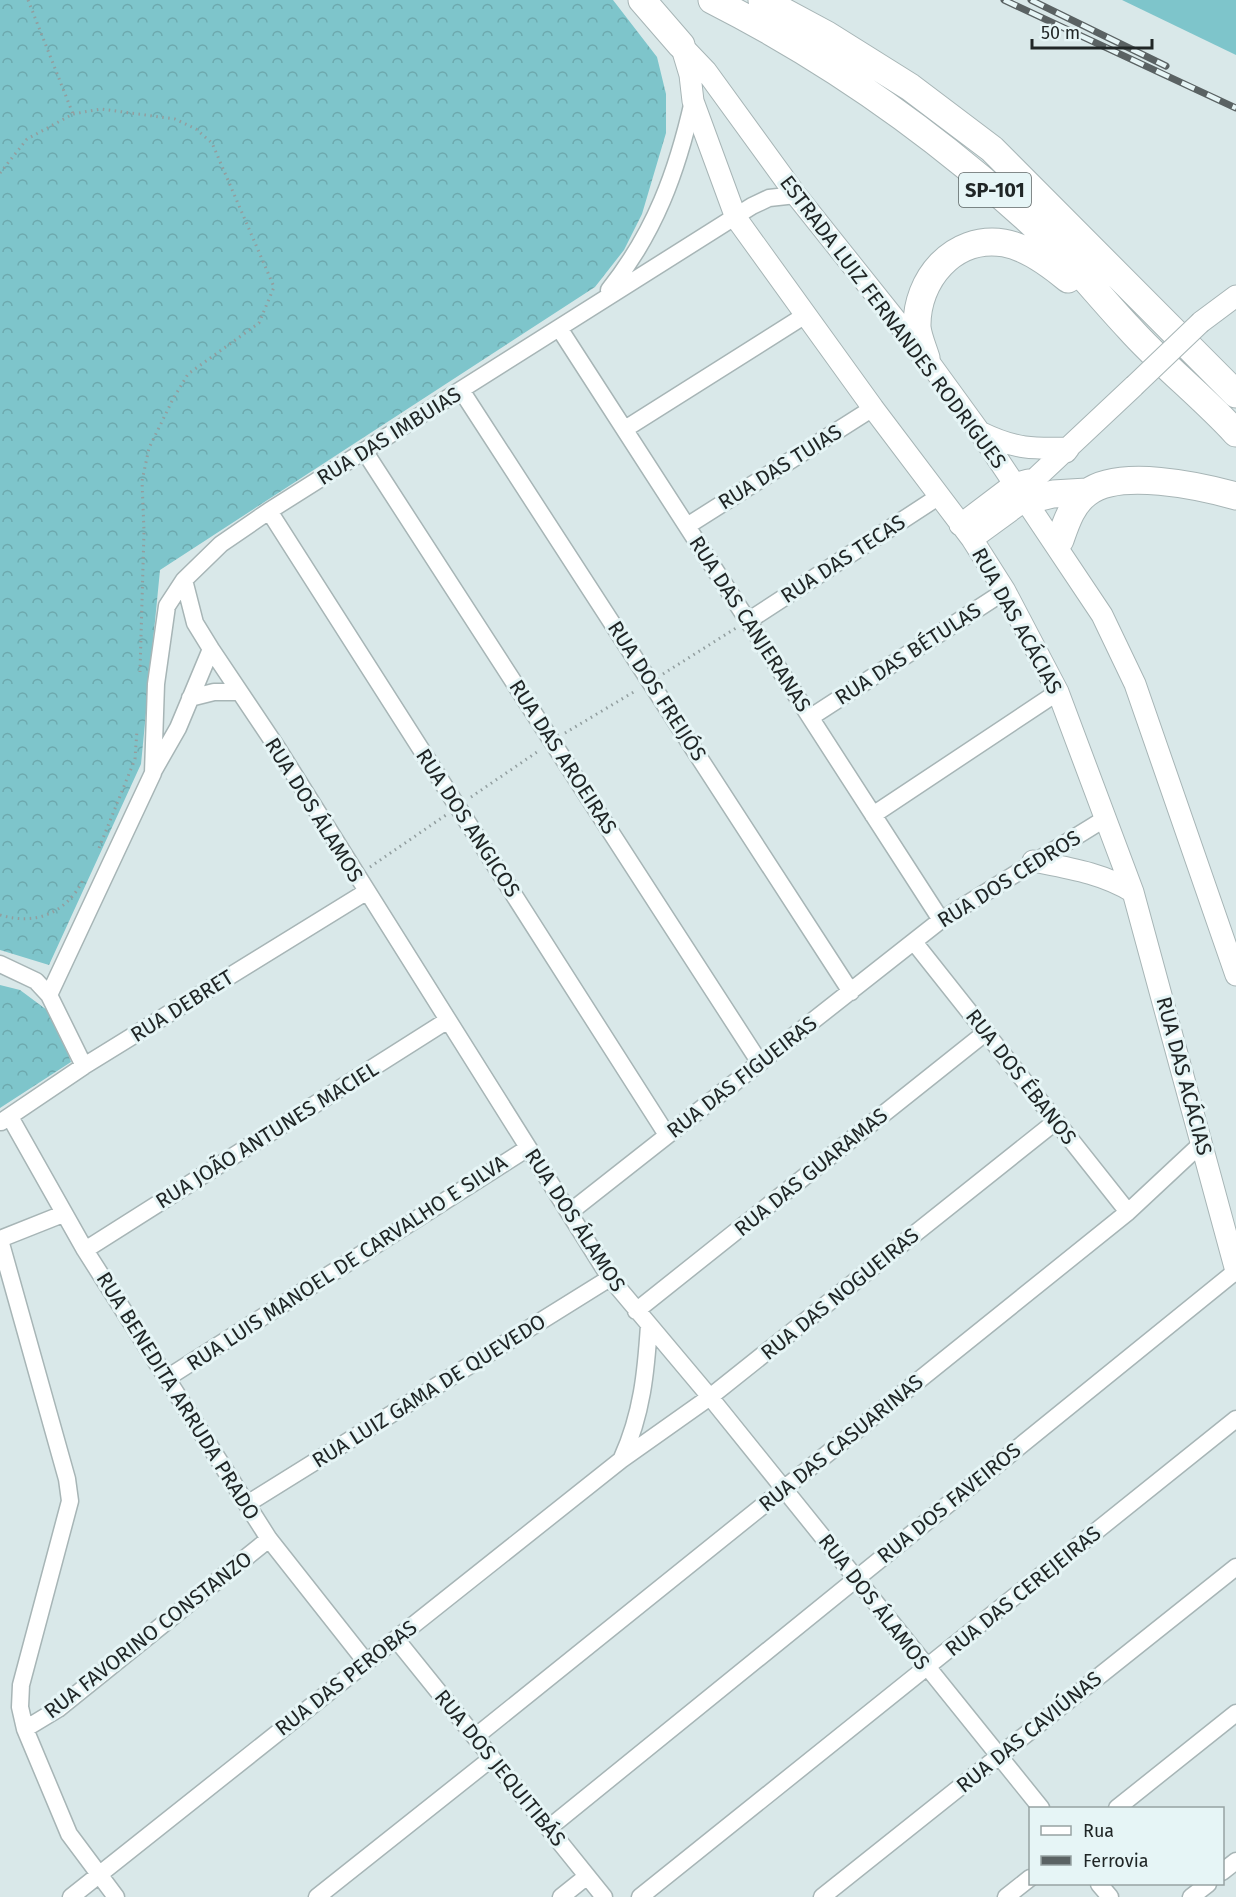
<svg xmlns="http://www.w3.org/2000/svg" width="1236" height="1897" viewBox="0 0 1236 1897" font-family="'Fira Sans',sans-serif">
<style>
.grass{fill:#7ec5cb}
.forest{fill:url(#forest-crowns)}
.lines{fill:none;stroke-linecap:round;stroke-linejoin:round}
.minor-casing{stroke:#a7b5b6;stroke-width:19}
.tertiary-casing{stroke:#a7b5b6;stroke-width:23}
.trunk-casing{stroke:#a7b5b6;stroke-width:29}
.path{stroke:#929e9f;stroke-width:3;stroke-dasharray:1.5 4.5;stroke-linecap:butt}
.minor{stroke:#fff;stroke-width:16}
.tertiary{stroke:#fff;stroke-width:21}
.trunk{stroke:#fff;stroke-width:27}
.rail-casing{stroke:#5a6263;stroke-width:7}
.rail{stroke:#e6f5f6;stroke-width:4.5;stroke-dasharray:14;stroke-linecap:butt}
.tertiary-bridge-casing{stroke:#a7b5b6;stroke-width:23;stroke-linecap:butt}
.tertiary-bridge{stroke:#fff;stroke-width:21}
.labels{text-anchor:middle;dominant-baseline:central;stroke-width:6;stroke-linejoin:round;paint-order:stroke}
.shield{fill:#e6f5f6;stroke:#5b6464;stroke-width:1.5}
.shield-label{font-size:20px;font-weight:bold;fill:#202626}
.street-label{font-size:21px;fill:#202626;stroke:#e6f5f6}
</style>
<defs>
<pattern id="forest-crowns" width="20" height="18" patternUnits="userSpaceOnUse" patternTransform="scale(1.5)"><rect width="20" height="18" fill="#7ec5cb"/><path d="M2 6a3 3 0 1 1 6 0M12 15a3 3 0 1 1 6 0" fill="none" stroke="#6da9ae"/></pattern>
</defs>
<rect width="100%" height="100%" fill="#d9e8e9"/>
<path class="grass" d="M 1122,0 L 1236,0 L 1236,55 Z"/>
<path class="forest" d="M 0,0 L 613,0 L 657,57 L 666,94 L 666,133 L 642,214 L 624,250 L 595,287 L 160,570 L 141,764 L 49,965 L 0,950 Z
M 0,985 L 20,990 L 55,1016 L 71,1062 L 0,1108 Z"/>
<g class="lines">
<g class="minor-casing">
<path id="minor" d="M 609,290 C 655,232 677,172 693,101
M 559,328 L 941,920
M 461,390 L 851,992
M 625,429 L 807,314
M 365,452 L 760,1063
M 269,511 L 667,1135
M 687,526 L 873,408
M 184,580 L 195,623 L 211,649 L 278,749 L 610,1278 L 710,1397 L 1041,1808
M 748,621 L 938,497
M 190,698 L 214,692 L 237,692
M 811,717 L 1005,591
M 154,770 L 178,728 L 211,649
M 873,815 L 1058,692
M 914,942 L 1128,1212
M 0,964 L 36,981 L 49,995 L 84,1066
M 49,995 L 153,773 L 156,684 L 167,606 L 184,580 L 221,544 L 269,511 L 752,206 L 769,198 L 796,195
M 10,1117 L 85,1250 L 269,1539 L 366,1662
M 1,1122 L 84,1066 L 366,892
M 570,1212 L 941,920 L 1106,818
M 0,1239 L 63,1214
M 0,1240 L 67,1479 L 70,1501 L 21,1685 L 20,1707 L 25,1729 L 69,1834 L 116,1897
M 85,1250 L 448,1020
M 636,1311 L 985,1033
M 167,1378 L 528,1148
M 622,1458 C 642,1414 646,1372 649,1325
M 247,1504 L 610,1278
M 396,1639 L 604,1897
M 25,1729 L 58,1709 L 269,1539
M 475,1737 L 1128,1212 L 1202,1143
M 1117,1808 L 1236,1713
M 550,1827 L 1236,1271
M 1222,1872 L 1236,1861
M 1099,1884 L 1110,1897
M 71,1897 L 621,1460 L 710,1397 L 1055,1122
M 317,1897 L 492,1758
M 561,1897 L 586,1877
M 640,1897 L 1236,1419
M 822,1897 L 1236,1567
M 1006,1897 L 1030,1878
M 1191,1897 L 1208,1884"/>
</g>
<g class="tertiary-casing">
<path id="tertiary" d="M 681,45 L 690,75 L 693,101 L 736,218 L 873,408 L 972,539 L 1005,591 L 1058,692 L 1133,892 L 1236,1271
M 685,49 L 706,71 L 796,195 L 926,358 L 979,431 L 1102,615 L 1135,684 L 1236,975
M 1201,322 L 1236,296
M 982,433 C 1015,449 1033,449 1069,448 L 1066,452
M 960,525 L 1014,484 L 1028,480
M 972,539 L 1024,501 L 1037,477 L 1134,386
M 1033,861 C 1068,868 1102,873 1133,892"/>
</g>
<g class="trunk-casing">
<path id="trunk" d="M 642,0 L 681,45
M 712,0 C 830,60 940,138 1037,228 C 1070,259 1098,295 1129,328 C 1162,365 1202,396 1236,433
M 762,0 L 827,35 L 910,87 L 992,149 L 1236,394
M 926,358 C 923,348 918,337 917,327 C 916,280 953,235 1004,243 C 1027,247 1050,264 1068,279
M 1024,501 L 1053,494 L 1087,492
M 1060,540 C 1066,523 1072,504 1087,493 C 1119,468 1200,486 1236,496"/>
</g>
<path class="path" d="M 28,0 L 73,114
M 0,173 L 27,139 L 73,114 L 101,109 L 175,119 L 196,129 L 212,143 L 274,287 L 259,323 L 188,374 L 173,399 L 149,448 L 142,481 L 144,531 L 140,672
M 663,674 L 736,628
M 565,733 L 637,690
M 471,797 L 540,750
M 99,848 L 135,759 L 137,730
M 370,867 L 446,815
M 0,915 C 37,926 68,912 84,878"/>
<use href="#minor" class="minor"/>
<use href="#tertiary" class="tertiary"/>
<use href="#trunk" class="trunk"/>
<g class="rail-casing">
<path id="rail" d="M 1004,0 L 1236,108
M 1031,0 L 1166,66"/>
</g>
<use href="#rail" class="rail"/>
<g class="tertiary-bridge-casing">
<path id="tertiary-bridge" d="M 1134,386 L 1201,322"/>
</g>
<use href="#tertiary-bridge" class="tertiary-bridge"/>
</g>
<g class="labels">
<rect class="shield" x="959" y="173" width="72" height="34" rx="4.5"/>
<g class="shield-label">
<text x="995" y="190">SP-101</text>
</g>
<g class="street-label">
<text transform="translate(893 322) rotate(53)">ESTRADA LUIZ FERNANDES RODRIGUES</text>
<text transform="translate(389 436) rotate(-32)">RUA DAS IMBUIAS</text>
<text transform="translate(780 467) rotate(-32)">RUA DAS TUIAS</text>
<text transform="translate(843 559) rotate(-33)">RUA DAS TECAS</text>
<text transform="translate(1017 621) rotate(61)">RUA DAS ACÁCIAS</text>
<text transform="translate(750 624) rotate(57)">RUA DAS CANJERANAS</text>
<text transform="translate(908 654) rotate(-33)">RUA DAS BÉTULAS</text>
<text transform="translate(657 691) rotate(57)">RUA DOS FREIJÓS</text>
<text transform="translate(563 757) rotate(57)">RUA DAS AROEIRAS</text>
<text transform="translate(314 810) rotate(58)">RUA DOS ÁLAMOS</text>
<text transform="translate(468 823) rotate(57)">RUA DOS ANGICOS</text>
<text transform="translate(1009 879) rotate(-32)">RUA DOS CEDROS</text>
<text transform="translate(182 1006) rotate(-32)">RUA DEBRET</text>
<text transform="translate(1184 1076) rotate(75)">RUA DAS ACÁCIAS</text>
<text transform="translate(742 1077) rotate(-38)">RUA DAS FIGUEIRAS</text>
<text transform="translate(1021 1077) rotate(52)">RUA DOS ÉBANOS</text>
<text transform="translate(267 1135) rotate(-32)">RUA JOÃO ANTUNES MACIEL</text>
<text transform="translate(811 1172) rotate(-39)">RUA DAS GUARAMAS</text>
<text transform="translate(575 1220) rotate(57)">RUA DOS ÁLAMOS</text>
<text transform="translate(347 1263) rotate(-33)">RUA LUIS MANOEL DE CARVALHO E SILVA</text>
<text transform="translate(840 1294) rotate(-39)">RUA DAS NOGUEIRAS</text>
<text transform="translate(429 1391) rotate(-32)">RUA LUIZ GAMA DE QUEVEDO</text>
<text transform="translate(178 1396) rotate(58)">RUA BENEDITA ARRUDA PRADO</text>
<text transform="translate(841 1443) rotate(-39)">RUA DAS CASUARINAS</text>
<text transform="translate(949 1503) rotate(-39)">RUA DOS FAVEIROS</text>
<text transform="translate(1023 1591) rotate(-39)">RUA DAS CEREJEIRAS</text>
<text transform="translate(874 1602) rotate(52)">RUA DOS ÁLAMOS</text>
<text transform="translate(148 1635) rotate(-38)">RUA FAVORINO CONSTANZO</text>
<text transform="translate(346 1678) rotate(-38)">RUA DAS PEROBAS</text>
<text transform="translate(1029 1732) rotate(-39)">RUA DAS CAVIÚNAS</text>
<text transform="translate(500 1768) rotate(51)">RUA DOS JEQUITIBÁS</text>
</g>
</g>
<rect x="1029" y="1807" width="195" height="78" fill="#e6f5f6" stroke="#97a2a3" stroke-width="1.5"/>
<rect x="1041" y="1826" width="30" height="9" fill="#ffffff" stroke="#97a2a3" stroke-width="1.5"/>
<text x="1083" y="1837" font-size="18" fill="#202626">Rua</text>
<rect x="1041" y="1856" width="30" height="9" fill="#5a6263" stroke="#97a2a3" stroke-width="1.5"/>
<text x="1083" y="1867" font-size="18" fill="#202626">Ferrovia</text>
<path d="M1032 39v9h120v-9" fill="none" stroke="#202626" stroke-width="3"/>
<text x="1041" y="39" font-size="18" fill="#202626" stroke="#e6f5f6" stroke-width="4.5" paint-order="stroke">50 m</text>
</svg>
